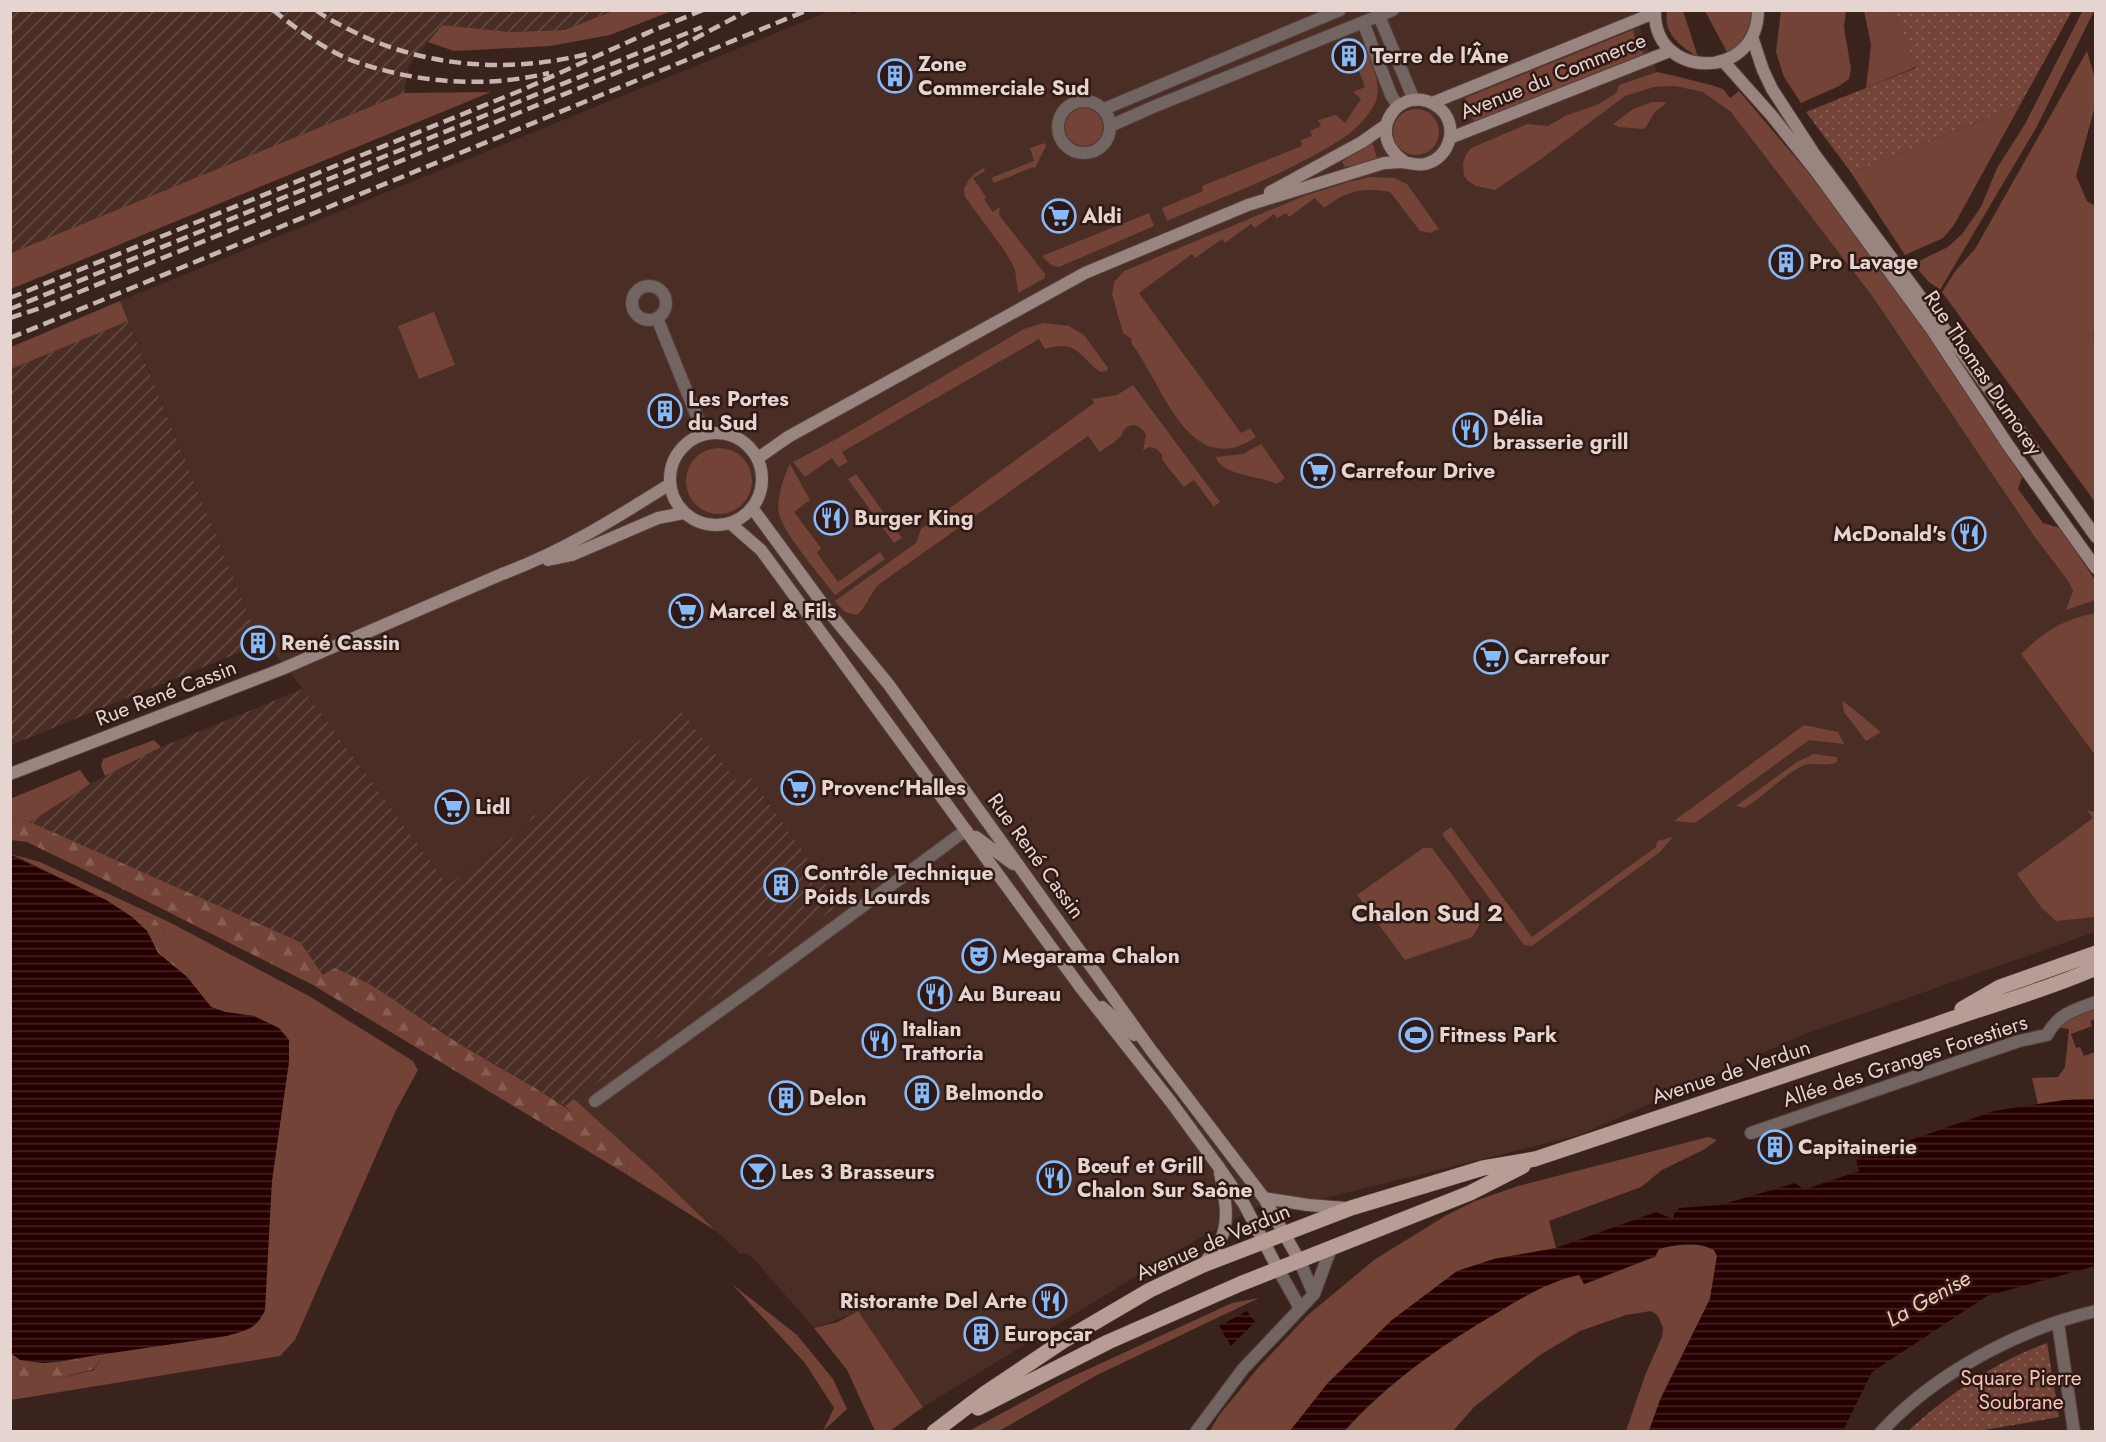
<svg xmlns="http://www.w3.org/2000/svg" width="2106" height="1442" viewBox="0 0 2106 1442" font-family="Jost,sans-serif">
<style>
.built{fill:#4a2d25}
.industrial{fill:url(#industrial-furrows)}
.grass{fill:#734337}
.forest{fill:url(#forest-firs)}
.park{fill:url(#park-dots)}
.water{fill:url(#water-rules)}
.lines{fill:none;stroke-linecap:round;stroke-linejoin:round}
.minor-casing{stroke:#563f3a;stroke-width:14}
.tertiary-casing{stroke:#563f3a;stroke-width:14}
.secondary-casing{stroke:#563f3a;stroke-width:14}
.primary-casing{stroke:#563f3a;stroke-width:16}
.minor{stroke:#716461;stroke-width:12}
.tertiary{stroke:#716461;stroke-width:12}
.secondary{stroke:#99847f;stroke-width:12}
.primary{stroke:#b89d97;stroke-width:15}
.rail{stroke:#c7b5b0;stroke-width:4.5;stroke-dasharray:12 6;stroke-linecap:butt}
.labels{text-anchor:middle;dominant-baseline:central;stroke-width:5;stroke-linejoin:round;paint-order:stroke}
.poi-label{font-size:21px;font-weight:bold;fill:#e5d4d0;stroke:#301914;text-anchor:start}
.street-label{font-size:21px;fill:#e5d4d0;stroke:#301914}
.park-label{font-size:21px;fill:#f6c4b8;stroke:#301914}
.water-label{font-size:22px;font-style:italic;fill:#f9c6ba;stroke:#301914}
.quarter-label{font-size:24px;font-weight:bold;fill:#e5d4d0;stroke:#301914}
</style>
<defs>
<pattern id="industrial-furrows" width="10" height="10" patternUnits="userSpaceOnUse" patternTransform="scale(1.5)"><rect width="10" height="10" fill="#4a2d25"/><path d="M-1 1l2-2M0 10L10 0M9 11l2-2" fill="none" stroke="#644b44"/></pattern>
<pattern id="forest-firs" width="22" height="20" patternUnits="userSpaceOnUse" patternTransform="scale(1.5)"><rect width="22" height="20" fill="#734337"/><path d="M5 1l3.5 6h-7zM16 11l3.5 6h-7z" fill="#875d53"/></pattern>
<pattern id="park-dots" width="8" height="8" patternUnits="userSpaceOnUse" patternTransform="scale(1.5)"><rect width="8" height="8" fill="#734337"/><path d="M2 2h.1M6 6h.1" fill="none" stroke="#875d53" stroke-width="1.8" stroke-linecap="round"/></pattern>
<pattern id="water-rules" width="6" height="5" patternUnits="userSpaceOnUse" patternTransform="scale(1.5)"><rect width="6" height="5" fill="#260000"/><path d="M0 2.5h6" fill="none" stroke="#452424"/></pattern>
</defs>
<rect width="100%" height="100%" fill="#3b231d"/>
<path class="built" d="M 864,10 L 1633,11 L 1657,72 L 1675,75 L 1723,89 L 2095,595 L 2095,932 L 1805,1034 L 1580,1135 L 1317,1200 L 1280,1194 L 1182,1248 L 923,1407 L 858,1312 L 814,1328 L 754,1259 L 746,1253 L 740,1254 L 654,1171 L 574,1099 L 840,904 L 750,777 L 739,785 L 681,711 L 532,818 L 530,824 L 523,830 L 448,885 L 303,689 L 254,628 L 120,301 L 830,11 L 850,11 L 852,15 Z"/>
<path class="industrial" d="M 11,11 L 613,11 L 565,30 L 511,32 L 442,25 L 409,65 L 404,93 L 11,253 Z
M 128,321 L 254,628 L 253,647 L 11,745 L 11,369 Z
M 303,689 L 448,885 L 523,830 L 530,824 L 531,818 L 681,711 L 739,784 L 750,777 L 840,904 L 565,1106 L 459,1043 L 373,986 L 323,975 L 300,942 L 30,822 L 90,784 L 161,747 Z"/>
<path class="grass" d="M 2083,10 L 2094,11 L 2036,128 L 1940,290 L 1929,282 L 1913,264 L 1948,247 L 1962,234 L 1981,207 L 1997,168 L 2025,124 Z
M 613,11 L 672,11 L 610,35 L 550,46 L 454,51 L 428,42 L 442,25 L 511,32 L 565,30 Z
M 1667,11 L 1683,11 L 1698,57 C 1680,46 1663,34 1667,11 Z
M 1705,11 L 1753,11 C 1753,31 1743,41 1728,54 Z
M 1781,11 L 1846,11 L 1844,27 L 1851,69 L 1849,79 L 1839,86 L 1801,103 L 1784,77 L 1776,52 Z
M 1864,11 L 1893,11 L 1916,67 L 1866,88 L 1871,45 Z
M 1633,30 L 1636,43 L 1644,54 L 1475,124 L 1465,98 Z
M 1364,45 C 1370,60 1381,82 1377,98 C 1374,110 1359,126 1349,134 C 1295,171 1227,195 1167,221 L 1162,208 L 1203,191 L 1202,186 L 1302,146 L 1301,140 L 1312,136 L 1310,131 L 1321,126 L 1318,120 L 1336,115 L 1345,123 L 1361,99 L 1353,92 L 1365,87 L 1351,50 Z
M 2087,51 L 2095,79 L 2095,106 L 2076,176 L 2087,201 L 2095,206 L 2096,330 L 2093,336 L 2096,340 L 2095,502 L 1942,292 L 1956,270 L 1975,249 Z
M 1657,72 L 1711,85 L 1723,89 L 1730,98 L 1739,91 L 1807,171 L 1861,243 L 1933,342 L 2022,477 L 2018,489 L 2043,523 L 2060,528 L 2095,580 L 2095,600 L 2066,610 L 2073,591 L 2069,582 L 2034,536 L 1873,297 L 1731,112 L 1703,92 L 1675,86 L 1654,87 L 1625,96 L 1541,159 L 1495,190 L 1476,186 L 1468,181 L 1464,176 L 1463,164 L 1465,156 L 1471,148 L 1528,124 L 1548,126 L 1565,116 L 1599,104 L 1617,92 L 1619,85 Z
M 491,92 L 11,289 L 11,253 L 404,93 Z
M 1652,102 L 1667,102 L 1654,113 L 1646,127 L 1643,129 L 1619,127 L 1613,124 L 1633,109 Z
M 2020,105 L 1954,225 L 1943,238 L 1905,255 L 1850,171 L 1856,171 Z
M1065 127a19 19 0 1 1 38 0a19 19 0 1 1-38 0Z
M1393 132a23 23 0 1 1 46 0a23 23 0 1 1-46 0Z
M 1372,141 L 1378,161 L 1345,167 L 1342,162 Z
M 1044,143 L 1046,146 L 1035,168 L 1033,167 L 994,183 L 991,178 L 1034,161 L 1030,148 Z
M 984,168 L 985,171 L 973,178 L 986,197 L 984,199 L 993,212 L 1000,207 L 999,215 L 1045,274 L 1045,278 L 1018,293 L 1015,269 L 1004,250 L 965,197 L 964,189 C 969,178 974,173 984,168 Z
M 1370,177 L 1394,178 L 1407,184 L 1439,229 L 1430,233 L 1420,231 L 1390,192 C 1363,187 1345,191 1324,208 L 1315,198 L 1289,217 L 1286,213 L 1277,218 L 1274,214 L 1255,228 L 1251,224 L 1225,243 L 1222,239 L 1195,258 L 1192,254 L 1139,293 L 1241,433 L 1250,428 L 1256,437 C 1188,483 1162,381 1131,343 L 1132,339 L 1123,333 L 1112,294 L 1114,282 L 1124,271 L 1304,196 L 1348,182 Z
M 1149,213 L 1154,226 L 1059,267 L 1051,265 L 1042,256 Z
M 120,301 L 128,321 L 11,369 L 11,347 Z
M 434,312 L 455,365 L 419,379 L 398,326 Z
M 1043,323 L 1069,326 L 1084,335 L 1108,368 L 1107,371 L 1100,372 C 1078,355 1077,339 1045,349 L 1039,339 L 842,452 L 848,462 L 838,467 L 832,458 L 805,477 L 793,462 L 838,438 L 1024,329 Z
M 1133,385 L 1220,502 L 1214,507 L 1194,480 L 1184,487 L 1163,461 L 1162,455 L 1157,449 L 1149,447 L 1143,450 L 1146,435 C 1142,428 1134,421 1126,428 C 1120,433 1125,431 1121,436 C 1116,442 1106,447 1100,452 L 1088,436 L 878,585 C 870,594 865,609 857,615 L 845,612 L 835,601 L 916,543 L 921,529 L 1094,403 L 1092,399 L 1117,395 Z
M 1261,444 L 1285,478 L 1277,484 C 1261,476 1220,475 1216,457 L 1243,454 Z
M686 481a33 33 0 1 1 66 0a33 33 0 1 1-66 0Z
M 790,464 L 810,500 L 794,512 L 821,548 L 817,553 L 838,582 L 880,552 L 885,559 L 835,595 C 822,578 782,531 779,514 C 776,502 784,474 790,464 Z
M 856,474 L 902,538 L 894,543 L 848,479 Z
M 2095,613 L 2096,613 L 2095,755 L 2021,654 C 2045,631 2062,620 2095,613 Z
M 1842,700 L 1881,732 L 1866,741 L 1844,712 Z
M 1804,725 L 1838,732 L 1844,744 L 1809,740 L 1695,823 L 1674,821 Z
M 154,740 L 161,747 L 105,776 L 101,766 L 103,759 Z
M 1814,754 L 1837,757 L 1837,762 C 1825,768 1813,760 1800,767 C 1780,778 1764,796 1745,808 L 1736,806 L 1797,762 Z
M 80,770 L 90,784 L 30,822 L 11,816 L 10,799 Z
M 2087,810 L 2095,812 L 2095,917 L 2056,921 L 2041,907 L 2017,874 L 2093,818 Z
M 1451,827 L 1532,937 L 1656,847 L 1657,841 L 1673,837 L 1660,852 L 1532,946 L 1524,945 L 1442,834 Z
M 1423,848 L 1432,848 C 1441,861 1479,907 1480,920 C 1480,926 1476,932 1472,937 L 1405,960 L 1357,895 Z
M 11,854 L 40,862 L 169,922 L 309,996 L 413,1061 L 418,1070 L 396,1110 L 295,1340 L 280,1356 L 11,1400 L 11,1384 L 61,1378 L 94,1370 L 104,1354 L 226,1336 L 251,1328 L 289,1061 L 289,1041 L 254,1016 L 225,1012 L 211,1007 L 187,977 L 196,962 L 176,951 L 153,916 L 132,917 L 106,900 Z
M 2095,1006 L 2095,1019 L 2090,1021 L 2092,1026 L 2071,1034 L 2076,1048 L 2080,1047 L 2084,1056 L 2095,1052 L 2095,1099 L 2065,1100 L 2038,1104 L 2032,1078 L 2058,1077 L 2065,1067 L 2069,1029 L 2057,1027 L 2060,1020 Z
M 574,1099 L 654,1171 L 716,1231 L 626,1174 L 628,1162 L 565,1106 Z
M 1708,1137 L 1717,1140 L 1705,1149 L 1662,1170 L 1641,1187 L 1549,1221 L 1556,1248 L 1494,1259 L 1392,1320 L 1327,1384 L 1290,1431 L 1209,1432 L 1220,1414 L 1258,1368 L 1308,1315 L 1374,1260 L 1445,1216 L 1475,1201 L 1518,1186 Z
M 1701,1244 L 1714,1250 L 1717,1256 L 1710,1299 L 1660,1400 L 1649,1431 L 1626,1431 L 1646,1373 L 1662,1337 L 1663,1328 L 1658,1316 L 1651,1311 L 1626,1315 L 1580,1331 L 1540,1355 L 1474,1407 L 1453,1431 L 1344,1432 C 1388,1382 1443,1344 1500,1311 C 1525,1296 1550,1281 1579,1275 L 1585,1284 L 1655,1257 L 1659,1249 L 1667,1246 Z
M 732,1284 L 797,1335 L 833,1379 L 847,1409 L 823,1431 L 834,1408 L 805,1363 Z
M 1259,1298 L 1097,1375 L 999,1431 L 969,1431 L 1056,1384 L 1232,1303 Z
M 858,1311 L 923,1407 L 890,1431 L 875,1431 L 847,1370 L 814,1328 L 838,1322 Z"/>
<path class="forest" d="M 11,816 L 30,822 L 300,942 L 323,975 L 334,968 C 348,974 363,980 376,988 C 404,1006 431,1026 460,1044 C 518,1080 583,1109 628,1162 L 626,1174 L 313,985 L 99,877 L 27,842 L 11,840 Z
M 153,916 L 176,951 L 197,962 L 187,977 L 158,953 L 147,931 L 132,917 Z
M 10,1353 C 36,1372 75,1358 104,1354 L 94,1369 L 61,1378 L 17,1385 L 11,1384 Z"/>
<path class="park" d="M 1893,11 L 2072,11 L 2020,105 L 1856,171 L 1850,171 L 1806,112 L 1916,68 Z
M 2047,1343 L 2059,1417 L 1979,1431 L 1908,1431 C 1949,1394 1995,1362 2047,1343 Z"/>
<path class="water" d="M 10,855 L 106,900 L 132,917 L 147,931 L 158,953 L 187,977 L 211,1007 L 225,1012 L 254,1016 L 279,1028 L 289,1040 L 289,1061 L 272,1180 L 265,1310 C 256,1330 246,1330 226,1336 L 44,1363 L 20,1360 L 11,1353 Z
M 2095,1099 L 2095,1266 L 1987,1296 L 1872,1372 L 1843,1431 L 1649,1431 L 1660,1400 L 1710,1299 L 1717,1256 L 1714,1250 C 1697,1241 1676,1244 1659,1249 L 1655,1256 L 1584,1284 L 1579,1275 C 1550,1281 1525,1296 1500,1311 C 1443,1344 1388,1382 1344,1431 L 1290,1431 L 1327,1384 L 1392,1320 L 1457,1271 L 1494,1259 L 1556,1248 L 1656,1212 L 1673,1219 L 1674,1214 L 1679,1208 L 1720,1205 L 1795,1183 L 1802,1188 L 1809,1188 L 1859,1171 L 1856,1159 L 1994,1111 L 2065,1100 Z
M 1247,1311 L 1255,1322 L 1231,1346 L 1219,1326 Z"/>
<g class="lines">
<g class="minor-casing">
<path id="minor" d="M 1379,16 L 1414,100
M 1363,22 L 1391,95 L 1398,106
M1058 127a26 26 0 1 1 52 0a26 26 0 1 1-52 0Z
M 1104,109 L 1340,10
M 1110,126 L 1153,107 L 1393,10
M632 303a17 17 0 1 1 34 0a17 17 0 1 1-34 0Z
M 657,318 L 704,434
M 595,1101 L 764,979 L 966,830
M 1751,1133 L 2019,1041 L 2047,1035 C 2058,1014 2074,1010 2096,1002
M 2058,1323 L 2074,1432
M 1881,1432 C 1935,1373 2019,1329 2096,1311"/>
</g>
<g class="tertiary-casing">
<path id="tertiary" d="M 1299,1260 L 1314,1294
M 1278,1269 L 1300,1308
M 1196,1432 L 1243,1369 L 1314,1294 L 1331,1248"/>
</g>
<g class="secondary-casing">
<path id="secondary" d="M 1655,10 C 1652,80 1758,82 1758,10
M 1752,37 L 1763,70 L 1772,89 L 1815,155 L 2024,436 L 2096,537
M 1724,62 L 1772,116 L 1815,170 L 1932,330 L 2008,445 L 2096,568
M 1432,103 L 1654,13
M 1450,138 L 1670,51
M 1270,192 L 1362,142 L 1386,125
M670 479a46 46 0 1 1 92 0a46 46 0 1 1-92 0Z
M 758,458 L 788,437 L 1085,273 L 1248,205 L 1384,163 C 1390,163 1396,162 1402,162 C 1410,163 1417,166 1425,164 C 1451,158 1460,123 1438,107 C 1402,80 1361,133 1405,162
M 753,509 L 825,607 L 889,685 L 1151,1050 L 1264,1198 L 1299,1260
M 731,524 L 761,550 L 1081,988 L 1171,1102 L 1218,1166 L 1244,1204 L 1278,1269
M 548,560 L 572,555 L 658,518 L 684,513
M 10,774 L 282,669 L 502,574 C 562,552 616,518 670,484
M 976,837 L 1013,864
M 1102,1007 L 1134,1035
M 1264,1198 L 1308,1205 L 1346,1208
M 1203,1265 C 1209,1257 1216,1249 1220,1241 C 1231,1220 1224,1194 1220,1173"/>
</g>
<g class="primary-casing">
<path id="primary" d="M 1962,1009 L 2000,987 L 2096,953
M 978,1408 L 1108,1342 L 1240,1284 L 1470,1193 L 1523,1166
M 934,1432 L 984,1394 L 1063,1341 L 1150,1290 L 1203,1265 L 1351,1208 L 1483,1168 L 1535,1159 C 1669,1114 1803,1070 1937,1024 C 1990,1005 2044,991 2096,968"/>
</g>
<use href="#minor" class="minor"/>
<use href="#tertiary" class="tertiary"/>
<use href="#secondary" class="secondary"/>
<use href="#primary" class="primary"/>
<path class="rail" d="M 273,10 C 295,28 320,46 346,58 C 354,62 363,64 372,67 C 430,84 490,87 549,73
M 316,10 C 326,18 336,23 348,29 C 423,68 510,74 591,53
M 642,35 L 703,10
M 10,298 L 522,90 L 650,32
M 10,309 L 702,27
M 10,318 L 40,308 L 675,49 L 749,10
M 10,338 L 808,10"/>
</g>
<defs>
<g id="building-ring" transform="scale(1.725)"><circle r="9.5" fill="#301914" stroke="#85bbfb" stroke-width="1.5"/><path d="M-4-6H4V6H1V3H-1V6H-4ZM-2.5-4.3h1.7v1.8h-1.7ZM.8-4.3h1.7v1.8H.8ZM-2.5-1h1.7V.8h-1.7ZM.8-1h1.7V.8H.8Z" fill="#85bbfb"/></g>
<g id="supermarket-ring" transform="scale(1.725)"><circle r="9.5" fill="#301914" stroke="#85bbfb" stroke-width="1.5"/><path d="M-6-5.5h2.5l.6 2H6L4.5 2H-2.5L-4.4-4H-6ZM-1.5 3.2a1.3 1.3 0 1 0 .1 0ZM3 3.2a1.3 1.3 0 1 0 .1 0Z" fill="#85bbfb"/></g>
<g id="restaurant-ring" transform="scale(1.725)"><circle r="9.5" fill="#301914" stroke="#85bbfb" stroke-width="1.5"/><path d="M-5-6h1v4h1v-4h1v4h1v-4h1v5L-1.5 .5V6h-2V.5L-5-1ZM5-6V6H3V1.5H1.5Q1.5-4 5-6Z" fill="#85bbfb"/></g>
<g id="theatre-ring" transform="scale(1.725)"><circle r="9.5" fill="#301914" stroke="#85bbfb" stroke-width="1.5"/><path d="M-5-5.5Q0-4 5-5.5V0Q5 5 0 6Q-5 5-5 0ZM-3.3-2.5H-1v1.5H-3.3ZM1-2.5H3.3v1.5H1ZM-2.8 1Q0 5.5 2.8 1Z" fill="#85bbfb"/></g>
<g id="stadium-ring" transform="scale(1.725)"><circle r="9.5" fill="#301914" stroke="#85bbfb" stroke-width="1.5"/><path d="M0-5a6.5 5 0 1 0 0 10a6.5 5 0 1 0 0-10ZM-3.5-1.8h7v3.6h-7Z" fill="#85bbfb"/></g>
<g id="bar-ring" transform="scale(1.725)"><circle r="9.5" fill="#301914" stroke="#85bbfb" stroke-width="1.5"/><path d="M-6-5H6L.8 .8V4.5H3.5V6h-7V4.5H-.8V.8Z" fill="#85bbfb"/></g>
</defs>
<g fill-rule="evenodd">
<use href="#building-ring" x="1349" y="56"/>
<use href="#building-ring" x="895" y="76"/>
<use href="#supermarket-ring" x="1059" y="216"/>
<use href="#building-ring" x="1786" y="262"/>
<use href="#building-ring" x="665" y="411"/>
<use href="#restaurant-ring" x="1470" y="430"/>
<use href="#supermarket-ring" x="1318" y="471"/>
<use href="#restaurant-ring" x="831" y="518"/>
<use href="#restaurant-ring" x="1969" y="534"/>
<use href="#supermarket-ring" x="686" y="611"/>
<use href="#building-ring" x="258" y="643"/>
<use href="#supermarket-ring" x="1491" y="657"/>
<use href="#supermarket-ring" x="798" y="788"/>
<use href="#supermarket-ring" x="452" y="807"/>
<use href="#building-ring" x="781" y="885"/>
<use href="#theatre-ring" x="979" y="956"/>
<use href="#restaurant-ring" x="935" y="994"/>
<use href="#stadium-ring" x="1416" y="1035"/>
<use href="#restaurant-ring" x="879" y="1041"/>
<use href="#building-ring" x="922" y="1093"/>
<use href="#building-ring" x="786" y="1098"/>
<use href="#building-ring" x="1775" y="1147"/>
<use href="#bar-ring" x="758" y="1172"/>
<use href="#restaurant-ring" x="1054" y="1178"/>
<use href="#restaurant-ring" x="1050" y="1301"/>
<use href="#building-ring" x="981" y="1334"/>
</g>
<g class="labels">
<g class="poi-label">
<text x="1372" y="56">Terre de l'Âne</text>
<text x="918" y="64">Zone<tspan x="918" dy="24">Commerciale Sud</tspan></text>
<text x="1082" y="216">Aldi</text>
<text x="1809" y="262">Pro Lavage</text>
<text x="688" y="399">Les Portes<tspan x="688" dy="24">du Sud</tspan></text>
<text x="1493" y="418">Délia<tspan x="1493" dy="24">brasserie grill</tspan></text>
<text x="1341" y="471">Carrefour Drive</text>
<text x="854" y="518">Burger King</text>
<text x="1946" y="534" text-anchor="end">McDonald's</text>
<text x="709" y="611">Marcel &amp; Fils</text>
<text x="281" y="643">René Cassin</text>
<text x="1514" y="657">Carrefour</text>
<text x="821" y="788">Provenc'Halles</text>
<text x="475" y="807">Lidl</text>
<text x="804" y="873">Contrôle Technique<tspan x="804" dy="24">Poids Lourds</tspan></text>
<text x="1002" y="956">Megarama Chalon</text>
<text x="958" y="994">Au Bureau</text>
<text x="902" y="1029">Italian<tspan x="902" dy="24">Trattoria</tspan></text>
<text x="1439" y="1035">Fitness Park</text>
<text x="945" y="1093">Belmondo</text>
<text x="809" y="1098">Delon</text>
<text x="1798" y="1147">Capitainerie</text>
<text x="1077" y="1166">Bœuf et Grill<tspan x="1077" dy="24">Chalon Sur Saône</tspan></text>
<text x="781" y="1172">Les 3 Brasseurs</text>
<text x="1027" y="1301" text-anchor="end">Ristorante Del Arte</text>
<text x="1004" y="1334">Europcar</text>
</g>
<g class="street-label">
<text transform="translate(1553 76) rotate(-22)">Avenue du Commerce</text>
<text transform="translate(1983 373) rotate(56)">Rue Thomas Dumorey</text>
<text transform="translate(166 693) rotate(-21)">Rue René Cassin</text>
<text transform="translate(1036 856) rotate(54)">Rue René Cassin</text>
<text transform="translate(1905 1061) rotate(-18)">Allée des Granges Forestiers</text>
<text transform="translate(1731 1072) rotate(-18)">Avenue de Verdun</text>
<text transform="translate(1213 1242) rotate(-23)">Avenue de Verdun</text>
</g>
<g class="park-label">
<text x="2021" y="1378">Square Pierre<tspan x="2021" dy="24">Soubrane</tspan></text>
</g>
<g class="water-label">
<text transform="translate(1928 1298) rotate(-29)">La Genise</text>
</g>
<g class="quarter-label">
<text x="1427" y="912">Chalon Sud 2</text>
</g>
</g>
<rect width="2106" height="1442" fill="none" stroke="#e5d4d0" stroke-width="24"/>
</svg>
